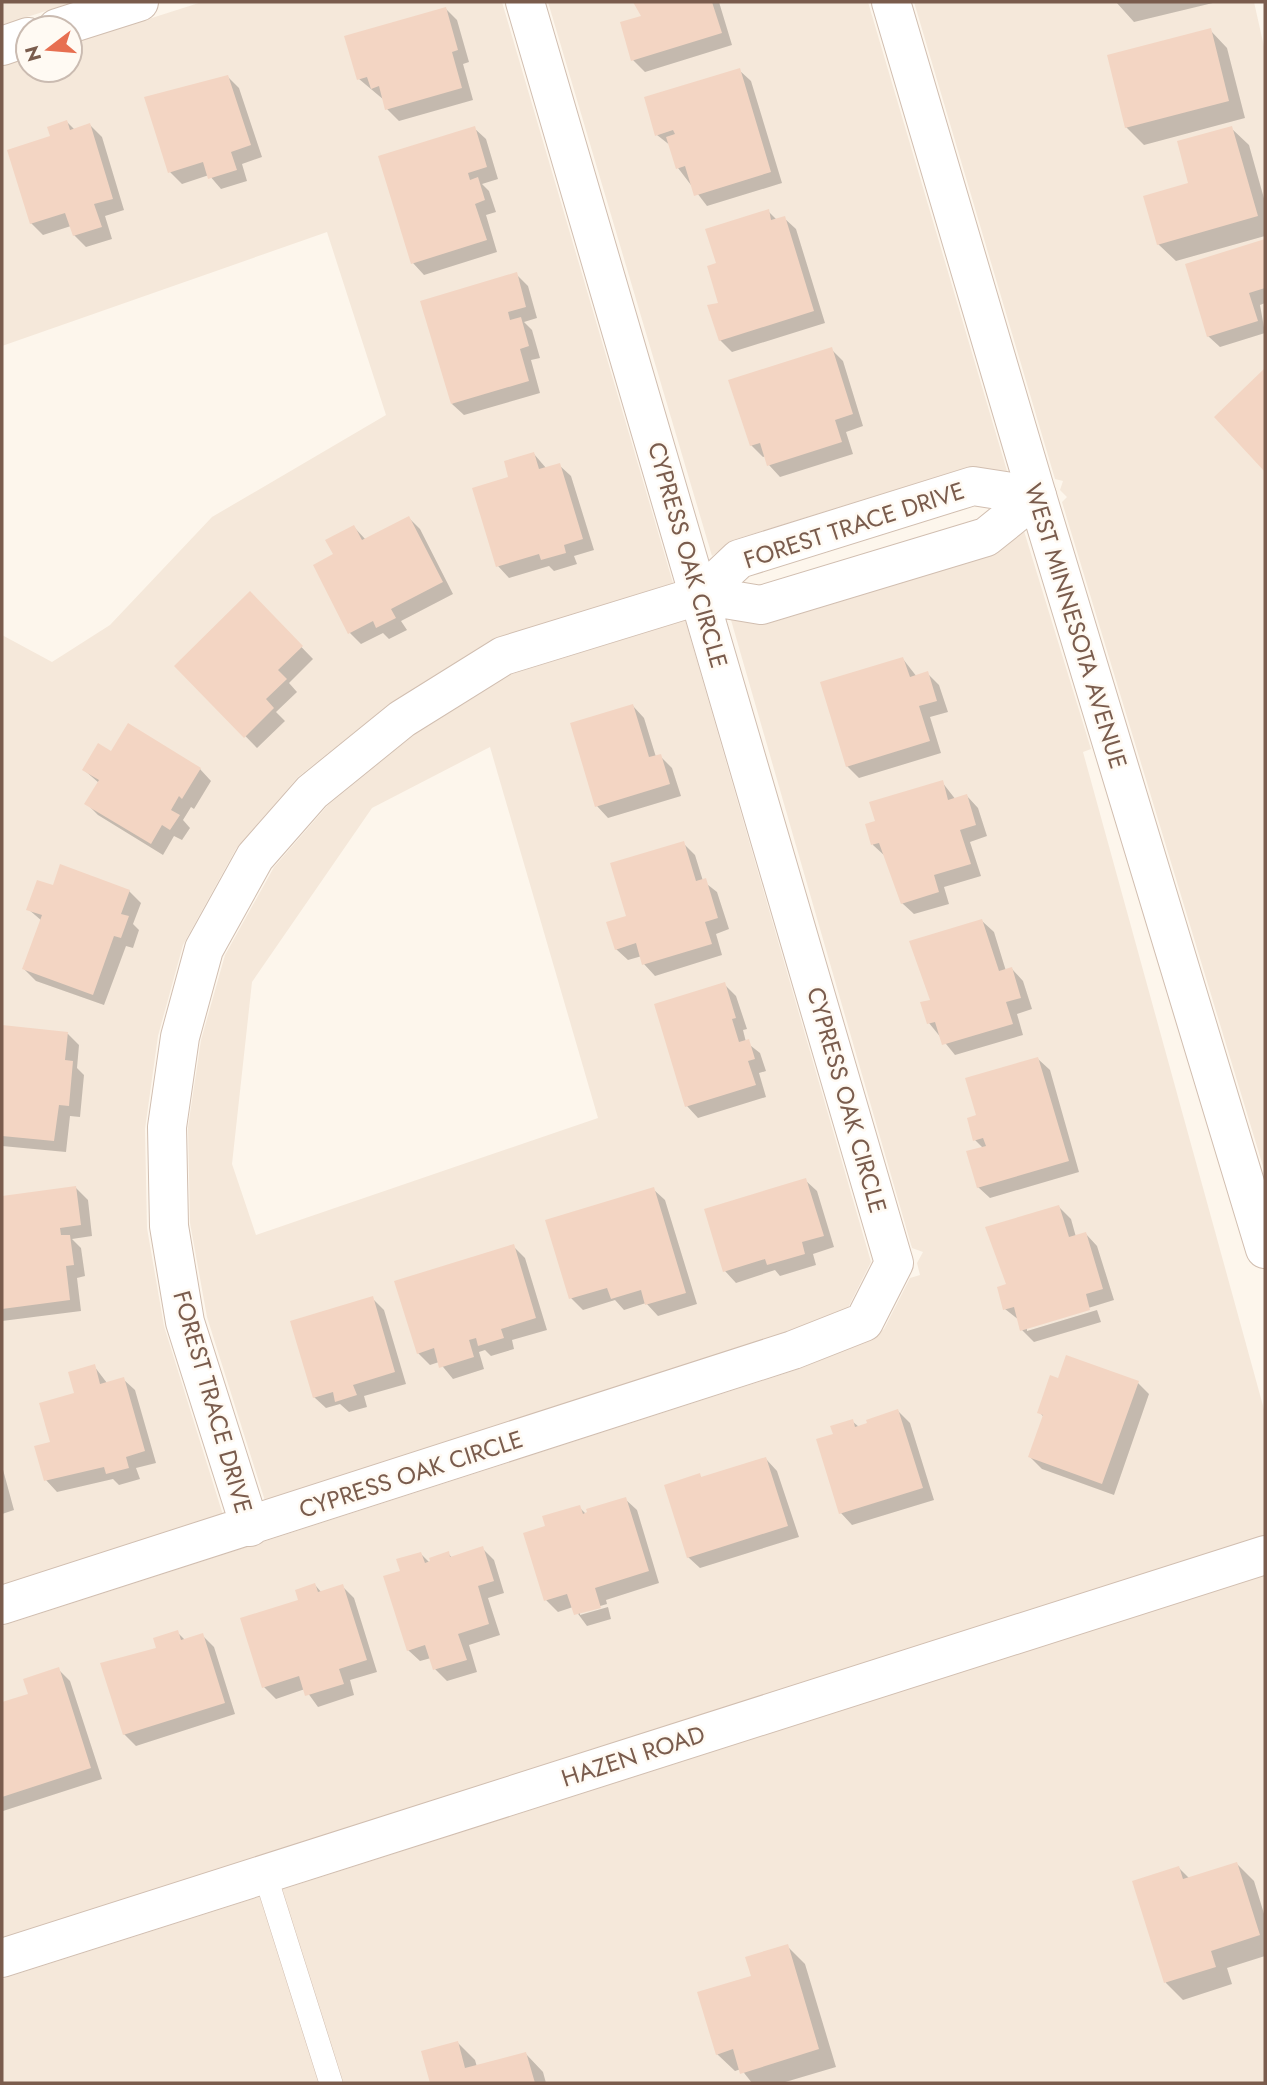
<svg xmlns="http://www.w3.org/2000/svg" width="1267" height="2085" viewBox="0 0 1267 2085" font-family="Jost,sans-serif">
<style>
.residential{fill:#f5e8da;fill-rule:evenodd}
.shadow{fill:#0003}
.building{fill:#f3d5c3}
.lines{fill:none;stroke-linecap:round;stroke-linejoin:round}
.service-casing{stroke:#d1beb0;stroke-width:24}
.minor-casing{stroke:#d1beb0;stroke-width:40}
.tertiary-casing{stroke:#d1beb0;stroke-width:40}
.service{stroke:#fff;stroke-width:23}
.minor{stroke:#fff;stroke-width:38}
.tertiary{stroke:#fff;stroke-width:38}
.labels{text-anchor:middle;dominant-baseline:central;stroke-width:5;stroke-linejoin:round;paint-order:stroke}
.street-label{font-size:24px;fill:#7a5c4d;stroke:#fffaf3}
</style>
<rect width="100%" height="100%" fill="#fdf6ec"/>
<path class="residential" d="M 2,2 L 74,2 L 2,25 Z
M 202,2 L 502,2 L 673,583 L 491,640 L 391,703 L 298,777 L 236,849 L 183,945 L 158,1036 L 145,1129 L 147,1228 L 164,1326 L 223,1515 L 2,1585 L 2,635 L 52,662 L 110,625 L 212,517 L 386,415 L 327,232 L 2,346 L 2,66 L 28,58 L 28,70 L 70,70 L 70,44 Z
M 548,2 L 868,2 L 1007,471 L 966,468 L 733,540 L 712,556 Z
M 914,2 L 1254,2 L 1265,51 L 1265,1173 L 1062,502 L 1067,497 L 1060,490 L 1063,481 L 1055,479 Z
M 1024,531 L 1091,749 L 1083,752 L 1265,1413 L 1265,1535 L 2,1938 L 2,1626 L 799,1369 L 872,1339 L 884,1329 L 910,1278 L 920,1275 L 917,1263 L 923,1252 L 912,1248 L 731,620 L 766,624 L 990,556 Z
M 685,620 L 871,1262 L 848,1308 L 786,1332 L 265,1501 L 207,1317 L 190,1223 L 188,1127 L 201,1040 L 225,955 L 274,867 L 328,805 L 415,734 L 512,674 ZM 490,747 L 598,1118 L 256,1235 L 232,1164 L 252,982 L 372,808 Z
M 1265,1575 L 1265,2083 L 2,2083 L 2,1979 Z"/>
<path class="shadow" d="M 634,2 L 719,2 L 732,45 L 645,72 L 633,60 L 643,18 Z
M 1116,2 L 1217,2 L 1134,22 Z
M 445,8 L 457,20 L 469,62 L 463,64 L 473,100 L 399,121 L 387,109 L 384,100 L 359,79 Z
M 1210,30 L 1227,48 L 1245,118 L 1144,145 L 1126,127 Z
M 739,70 L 751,81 L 782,183 L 707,206 L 678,168 L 671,146 L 657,135 Z
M 228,77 L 239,88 L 262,157 L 242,164 L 247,181 L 221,189 L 209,175 L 182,184 L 170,172 Z
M 67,122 L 75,130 L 90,125 L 102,137 L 124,210 L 105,216 L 112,239 L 86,247 L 74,235 L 71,226 L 43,235 L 31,223 L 52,137 Z
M 474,128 L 486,139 L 498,179 L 482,184 L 489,191 L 496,212 L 486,215 L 497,252 L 424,275 L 413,263 Z
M 1231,128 L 1249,145 L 1265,202 L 1265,236 L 1176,261 L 1158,244 Z
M 768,211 L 777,220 L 784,218 L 796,229 L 825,323 L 732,352 L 720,340 L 718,264 Z
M 1265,241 L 1265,303 L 1260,305 L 1265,333 L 1220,347 L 1208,336 L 1187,265 Z
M 516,274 L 528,286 L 537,318 L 524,322 L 532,330 L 540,358 L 531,360 L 540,393 L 464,415 L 452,404 Z
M 831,349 L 843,361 L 863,426 L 846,432 L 853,454 L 780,477 L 769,465 L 766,456 L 763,457 L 751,445 Z
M 1265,371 L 1265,470 L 1216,417 Z
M 534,454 L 546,468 L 559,465 L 571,476 L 594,550 L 574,556 L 577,564 L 554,571 L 549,566 L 509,578 L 498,566 L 510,478 Z
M 409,518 L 420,529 L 453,594 L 401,621 L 407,630 L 389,639 L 383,633 L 361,644 L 350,633 L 335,555 L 354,527 L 366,540 Z
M 250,594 L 313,659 L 289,683 L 297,692 L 276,712 L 285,721 L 257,748 L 177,666 Z
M 903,659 L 917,677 L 927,673 L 939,685 L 948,712 L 930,717 L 941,753 L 859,778 L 847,766 Z
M 633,706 L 644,718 L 656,757 L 660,756 L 672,768 L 681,796 L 608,818 L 597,806 Z
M 112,754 L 200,769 L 211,781 L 194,809 L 191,807 L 183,820 L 190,828 L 182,840 L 174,836 L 163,855 L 98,815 L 87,804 L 99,783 L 84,770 Z
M 942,782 L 956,800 L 967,796 L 978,808 L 987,836 L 970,842 L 981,876 L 944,887 L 949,904 L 914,914 L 902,903 L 886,857 L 873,845 L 867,825 L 877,822 Z
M 683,843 L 695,855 L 703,881 L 717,892 L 729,929 L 716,934 L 722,955 L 655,976 L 644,964 L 642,956 L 628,960 L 616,949 L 628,917 Z
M 129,891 L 141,903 L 133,924 L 139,930 L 133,948 L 126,946 L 104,1005 L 36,981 L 24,969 L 42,921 L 28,909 Z
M 982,921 L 994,932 L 1006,971 L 1012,969 L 1023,981 L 1032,1009 L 1017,1014 L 1023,1035 L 955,1055 L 929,1023 L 932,1001 Z
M 724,984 L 736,996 L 747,1029 L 743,1030 L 746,1042 L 760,1053 L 766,1071 L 759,1073 L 766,1097 L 698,1118 L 687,1106 Z
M 2,1027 L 68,1034 L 79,1045 L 77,1068 L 84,1075 L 80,1117 L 70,1116 L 66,1152 L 2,1146 Z
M 1038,1059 L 1050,1070 L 1079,1172 L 990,1198 L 978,1187 L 983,1148 L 975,1140 L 978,1116 Z
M 805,1180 L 817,1191 L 834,1247 L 813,1254 L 816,1265 L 780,1276 L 775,1270 L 736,1283 L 725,1271 Z
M 76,1188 L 88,1200 L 92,1236 L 72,1239 L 81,1248 L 85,1276 L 77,1278 L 81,1311 L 2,1321 L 2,1197 Z
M 653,1189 L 665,1200 L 697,1304 L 658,1316 L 646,1303 L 624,1310 L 615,1300 L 583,1310 L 571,1298 Z
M 1059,1207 L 1071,1219 L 1076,1237 L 1086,1234 L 1097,1246 L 1114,1300 L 1027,1327 L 1027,1331 L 1097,1310 L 1101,1322 L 1034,1342 L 1022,1330 L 1019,1320 L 1005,1309 L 999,1288 L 1009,1285 Z
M 513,1246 L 525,1258 L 547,1330 L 512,1340 L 514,1349 L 491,1356 L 485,1350 L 479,1352 L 484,1369 L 453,1379 L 439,1362 L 430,1365 L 418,1353 Z
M 372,1298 L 384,1310 L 406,1384 L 364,1396 L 367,1407 L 349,1412 L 340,1404 L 326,1408 L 314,1397 Z
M 94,1366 L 107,1383 L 123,1379 L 135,1390 L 156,1463 L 136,1468 L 140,1479 L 119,1485 L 113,1479 L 57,1492 L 46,1480 L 52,1443 Z
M 1059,1380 L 1138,1383 L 1149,1394 L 1114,1495 L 1042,1469 L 1030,1457 L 1044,1417 L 1039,1412 Z
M 898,1411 L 910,1423 L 934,1500 L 852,1525 L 841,1513 L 835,1436 L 852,1421 L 859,1427 Z
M 766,1459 L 777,1471 L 799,1537 L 700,1568 L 688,1557 L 699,1475 L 703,1479 Z
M 2,1466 L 14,1510 L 2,1514 Z
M 625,1499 L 637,1510 L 659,1583 L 606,1600 L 607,1604 L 580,1612 L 580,1615 L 608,1607 L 611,1619 L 587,1626 L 573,1607 L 558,1612 L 546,1600 L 547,1527 L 579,1507 L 590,1518 Z
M 482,1548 L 494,1560 L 504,1593 L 488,1598 L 500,1635 L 469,1645 L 477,1672 L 447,1681 L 435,1669 L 431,1658 L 420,1661 L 408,1650 L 402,1572 L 421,1554 L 433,1566 L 448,1553 L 452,1558 Z
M 315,1585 L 322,1593 L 342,1586 L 354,1598 L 377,1672 L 350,1680 L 354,1695 L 318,1707 L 305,1689 L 276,1699 L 264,1687 L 300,1601 Z
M 177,1632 L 185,1640 L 202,1635 L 214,1647 L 235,1714 L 136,1746 L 124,1734 L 158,1649 Z
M 58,1669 L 70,1681 L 102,1779 L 3,1811 L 2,1704 L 31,1695 Z
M 1237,1864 L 1254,1881 L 1265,1917 L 1265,1956 L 1227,1968 L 1232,1984 L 1183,2000 L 1166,1983 L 1134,1882 L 1179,1868 L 1190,1879 Z
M 787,1946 L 805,1964 L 836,2067 L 782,2083 L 752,2083 L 741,2069 L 735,2071 L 717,2054 L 753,1977 Z
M 458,2043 L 475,2060 L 477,2067 L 526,2054 L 543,2072 L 546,2083 L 431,2083 L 423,2052 Z"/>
<path class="building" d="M 633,2 L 712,2 L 722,33 L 631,61 L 620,22 L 641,16 Z
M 446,7 L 458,50 L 452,52 L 462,88 L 385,110 L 379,86 L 371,89 L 367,77 L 357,80 L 344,36 Z
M 1211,28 L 1229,101 L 1125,128 L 1107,55 Z
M 740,68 L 771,172 L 694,196 L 685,166 L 676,169 L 666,137 L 675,134 L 673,130 L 655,136 L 644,97 Z
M 228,75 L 251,145 L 231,152 L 237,170 L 208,179 L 203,162 L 168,173 L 144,97 Z
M 67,120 L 70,130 L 90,123 L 113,199 L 94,204 L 102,227 L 73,236 L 65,213 L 30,224 L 7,150 L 50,136 L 47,127 Z
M 475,126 L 487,167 L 468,173 L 470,180 L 478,177 L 485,200 L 475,204 L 487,240 L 411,264 L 378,156 Z
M 1232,126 L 1258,216 L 1157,245 L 1143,196 L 1188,183 L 1177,141 Z
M 769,209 L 771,220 L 785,216 L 814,311 L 719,341 L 707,305 L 718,303 L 707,266 L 716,263 L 705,229 Z
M 1265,239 L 1265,288 L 1249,293 L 1258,321 L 1207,337 L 1185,264 Z
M 517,272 L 526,307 L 508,312 L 510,320 L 521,317 L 529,346 L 520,349 L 529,381 L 451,404 L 420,301 Z
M 832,347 L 853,414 L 835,420 L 842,442 L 767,466 L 760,443 L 750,446 L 728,380 Z
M 1265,368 L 1265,472 L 1214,417 Z
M 534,452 L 539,469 L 560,463 L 583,539 L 564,545 L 566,553 L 541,560 L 539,554 L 496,567 L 472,488 L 508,477 L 504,461 Z
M 409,516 L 443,582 L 391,609 L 396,618 L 376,628 L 373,621 L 348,634 L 313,565 L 333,554 L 325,540 L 354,525 L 362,540 Z
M 250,591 L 303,646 L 278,670 L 287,679 L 266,699 L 274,708 L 244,738 L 174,666 Z
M 903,657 L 910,677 L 928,671 L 937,701 L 919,706 L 930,741 L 846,767 L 820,682 Z
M 633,704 L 649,757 L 661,754 L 670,784 L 595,807 L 570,723 Z
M 128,723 L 201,768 L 182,799 L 179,796 L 171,810 L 180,815 L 170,830 L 162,825 L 151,844 L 84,804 L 99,780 L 82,770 L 98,743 L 111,751 Z
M 943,780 L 948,800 L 967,794 L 976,825 L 960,830 L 971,864 L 934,875 L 939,892 L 901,904 L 879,843 L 871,845 L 865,824 L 875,821 L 869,802 Z
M 684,841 L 696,881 L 706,878 L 718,918 L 705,922 L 712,944 L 642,965 L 636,943 L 615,950 L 606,922 L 626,916 L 610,863 Z
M 60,864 L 130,890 L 121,914 L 129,916 L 121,938 L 114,936 L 93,995 L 22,969 L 42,915 L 26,910 L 37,880 L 53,885 Z
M 982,919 L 999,971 L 1012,967 L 1021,998 L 1006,1002 L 1013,1024 L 942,1045 L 935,1022 L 927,1024 L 920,1002 L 930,1000 L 909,941 Z
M 725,982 L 736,1018 L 732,1019 L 739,1042 L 749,1039 L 755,1059 L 748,1061 L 756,1085 L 685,1107 L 654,1004 Z
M 2,1025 L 68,1032 L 65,1060 L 73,1061 L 69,1106 L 59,1105 L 54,1141 L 2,1136 Z
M 1038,1057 L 1069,1161 L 977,1188 L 966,1151 L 986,1146 L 983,1138 L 973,1141 L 967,1118 L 976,1115 L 965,1078 Z
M 806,1178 L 824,1236 L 802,1242 L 805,1254 L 767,1265 L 765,1259 L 723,1272 L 704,1209 Z
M 76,1186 L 81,1225 L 60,1228 L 61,1235 L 70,1235 L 74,1265 L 66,1266 L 70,1300 L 2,1309 L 2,1196 Z
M 654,1187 L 686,1293 L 645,1305 L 641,1290 L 611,1299 L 607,1288 L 569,1299 L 545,1220 Z
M 1059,1205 L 1069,1237 L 1086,1232 L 1103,1289 L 1086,1294 L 1090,1310 L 1020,1331 L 1014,1307 L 1003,1310 L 997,1287 L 1006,1284 L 985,1227 Z
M 514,1244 L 536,1318 L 501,1329 L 504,1338 L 478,1346 L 476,1338 L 469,1340 L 474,1357 L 439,1368 L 434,1348 L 417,1354 L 394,1281 Z
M 373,1296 L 395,1372 L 353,1385 L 357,1395 L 335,1402 L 333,1392 L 313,1398 L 290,1321 Z
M 1066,1355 L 1139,1381 L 1102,1484 L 1028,1457 L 1043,1415 L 1037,1413 L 1050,1375 L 1058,1378 Z
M 95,1364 L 100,1384 L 124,1377 L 145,1451 L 126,1457 L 129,1468 L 106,1474 L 104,1467 L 44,1481 L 34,1446 L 50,1442 L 39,1403 L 74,1393 L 68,1372 Z
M 898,1409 L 923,1488 L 839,1514 L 816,1439 L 833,1434 L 830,1426 L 853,1419 L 855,1427 L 867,1423 L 866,1420 Z
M 766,1457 L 788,1526 L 687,1558 L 664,1485 L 700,1473 L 701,1477 Z
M 626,1497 L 649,1571 L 595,1588 L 601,1608 L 574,1615 L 567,1594 L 544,1601 L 523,1533 L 545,1526 L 542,1516 L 580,1505 L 583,1514 L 587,1512 L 586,1509 Z
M 483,1546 L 494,1581 L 478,1586 L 489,1624 L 458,1634 L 467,1660 L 433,1670 L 425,1645 L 407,1651 L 383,1576 L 400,1571 L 396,1559 L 421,1552 L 425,1563 L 430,1561 L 429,1558 L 449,1551 L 450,1557 Z
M 315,1583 L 318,1592 L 343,1584 L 367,1660 L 339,1669 L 344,1684 L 305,1696 L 299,1676 L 262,1688 L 240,1618 L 298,1600 L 295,1590 Z
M 178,1630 L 181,1640 L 203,1633 L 225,1703 L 123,1735 L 100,1663 L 156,1648 L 153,1638 Z
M 59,1667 L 91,1768 L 2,1797 L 2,1702 L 28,1694 L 23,1679 Z
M 1237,1862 L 1260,1935 L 1211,1951 L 1216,1967 L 1164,1983 L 1132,1881 L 1179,1866 L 1183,1879 Z
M 788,1944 L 819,2049 L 740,2074 L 733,2049 L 716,2055 L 697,1992 L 751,1976 L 745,1957 Z
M 458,2041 L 465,2068 L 526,2052 L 535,2083 L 430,2083 L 421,2051 Z"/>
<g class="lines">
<g class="service-casing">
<path id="service" d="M 265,1874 L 331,2083"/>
</g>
<g class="minor-casing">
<path id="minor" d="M 57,28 L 139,2
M 2,46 L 28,37
M 701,595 L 739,559 L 973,486 L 1037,496
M 250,1527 L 185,1322 L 169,1226 L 167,1127 L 180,1037 L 204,949 L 255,857 L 312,792 L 402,719 L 503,656 L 701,595 L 761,605 L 986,537 L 1037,496
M 2,1605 L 793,1350 L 864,1322 L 894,1263 L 525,2"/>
</g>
<g class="tertiary-casing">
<path id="tertiary" d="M 891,2 L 1037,496 L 1265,1249
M 2,1958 L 1265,1555"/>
</g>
<use href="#service" class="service"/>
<use href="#minor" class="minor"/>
<use href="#tertiary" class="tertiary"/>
</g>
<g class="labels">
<g class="street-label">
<text transform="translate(854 525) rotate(-18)">FOREST TRACE DRIVE</text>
<text transform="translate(688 555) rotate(74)">CYPRESS OAK CIRCLE</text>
<text transform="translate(1076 626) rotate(73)">WEST MINNESOTA AVENUE</text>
<text transform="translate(847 1100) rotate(74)">CYPRESS OAK CIRCLE</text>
<text transform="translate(213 1402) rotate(74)">FOREST TRACE DRIVE</text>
<text transform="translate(411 1474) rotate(-18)">CYPRESS OAK CIRCLE</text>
<text transform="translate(633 1756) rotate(-18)">HAZEN ROAD</text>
</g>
</g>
<rect width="1267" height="2085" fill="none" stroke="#7a5c4d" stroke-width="7"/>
<g transform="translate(49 49) rotate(254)"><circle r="33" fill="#fffaf3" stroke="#cabbb1" stroke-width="2"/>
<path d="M0-5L12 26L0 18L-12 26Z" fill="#e76f51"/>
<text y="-10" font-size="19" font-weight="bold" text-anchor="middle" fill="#7a5c4d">N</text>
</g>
</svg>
